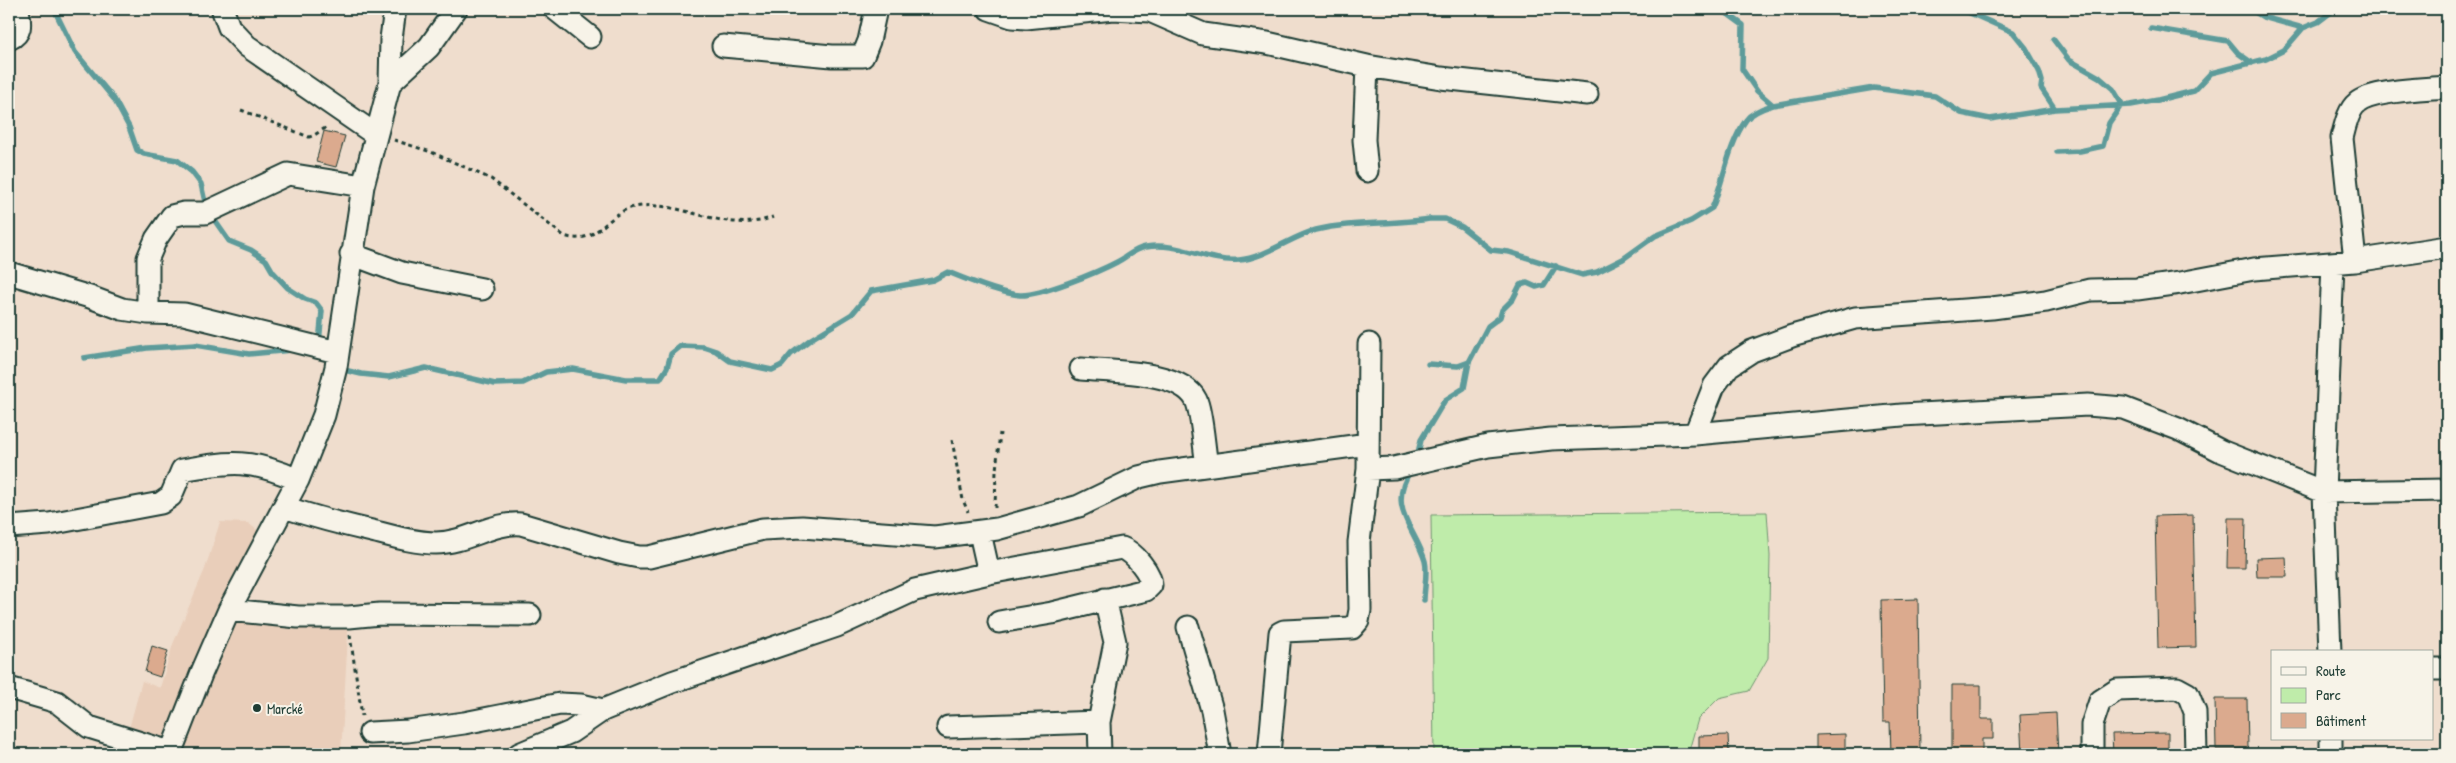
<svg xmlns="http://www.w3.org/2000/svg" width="2456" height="763" viewBox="0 0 2456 763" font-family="'Patrick Hand',sans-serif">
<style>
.built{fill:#e9ceba}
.green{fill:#bfecaa;stroke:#6f946f}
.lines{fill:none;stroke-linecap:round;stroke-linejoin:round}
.stream{stroke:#5d9b9a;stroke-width:5.5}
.building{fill:#dbaa8e;stroke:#1f3d34}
.minor-casing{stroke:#1f3d34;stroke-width:25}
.path{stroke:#1f3d34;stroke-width:3;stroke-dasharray:4 4;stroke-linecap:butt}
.minor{stroke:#f7f3e8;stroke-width:21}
.poi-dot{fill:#1f3d34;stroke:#f7f3e8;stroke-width:2}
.labels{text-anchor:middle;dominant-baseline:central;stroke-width:4;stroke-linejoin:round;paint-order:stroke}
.poi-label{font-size:14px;fill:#1f3d34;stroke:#f7f3e8;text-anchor:start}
</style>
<rect width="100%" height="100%" fill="#efddcd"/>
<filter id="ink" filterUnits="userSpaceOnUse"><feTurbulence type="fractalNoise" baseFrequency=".02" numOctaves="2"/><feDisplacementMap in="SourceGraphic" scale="10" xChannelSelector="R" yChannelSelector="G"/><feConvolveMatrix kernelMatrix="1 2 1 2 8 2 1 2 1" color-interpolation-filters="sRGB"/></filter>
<g filter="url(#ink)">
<path class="built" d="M 220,522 L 248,523 L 270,540 L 238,597 L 275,622 L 349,617 L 341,754 L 122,754 L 142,681 L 160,688 L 173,644 L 205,569 Z"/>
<path class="green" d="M 1767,512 L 1770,556 L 1768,658 L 1749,691 L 1719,698 L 1698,719 L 1688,754 L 1434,754 L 1431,515 Z"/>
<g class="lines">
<path class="stream" d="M 54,9 L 75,52 L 114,99 L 129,127 L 137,150 L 144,154 L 177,160 L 192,172 L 201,184 L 205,202 L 213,218 L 229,241 L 251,250 L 266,260 L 273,272 L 288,288 L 305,299 L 316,303 L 322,311 L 319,343
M 1721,9 L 1743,25 L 1742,69 L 1757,91 L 1773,105
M 1961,9 L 2013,32 L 2026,48 L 2039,71 L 2042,81 L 2041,88 L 2055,109
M 2250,9 L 2263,17 L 2303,28
M 2151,28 L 2228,41 L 2238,53 L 2252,63
M 2053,39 L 2069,60 L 2099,77 L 2113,89 L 2122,104 L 2109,123 L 2103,146 L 2080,151 L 2057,152
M 84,358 L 147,348 L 195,345 L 249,354 L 292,350
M 1428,364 L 1458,366 L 1469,362 L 1488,326 L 1500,317 L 1502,310 L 1513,299 L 1520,285 L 1527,283 L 1536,287 L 1544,285 L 1556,266
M 340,369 L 361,374 L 389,377 L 426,368 L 495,384 L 523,383 L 546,372 L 573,369 L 626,379 L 660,379 L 667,368 L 671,354 L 681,346 L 704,347 L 716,351 L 730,361 L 772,370 L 782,365 L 791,354 L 811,339 L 852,314 L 871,291 L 933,280 L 948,272 C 965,279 1003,294 1020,295 C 1040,296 1098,272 1117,262 C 1127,257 1134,249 1146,247 C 1179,241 1207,263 1239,260 C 1265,258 1290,237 1316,230 C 1352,221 1392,225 1429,219 L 1445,219 L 1462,227 L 1491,250 L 1509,252 L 1582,275 L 1597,272 L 1623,259 L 1655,236 L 1691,221 L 1712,208 C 1724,180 1728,145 1746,120 C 1752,112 1763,108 1773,105 L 1874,88 L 1935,96 L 1961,113 L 1990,119 L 2055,109 L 2131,105 L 2158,100 L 2194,91 L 2211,73 L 2266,59 L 2284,50 L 2303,28 L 2318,22 L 2335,9
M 1417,457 L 1421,440 L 1445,400 L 1464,388 L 1469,362
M 1411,470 C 1386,508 1415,527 1425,561 C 1428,572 1424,589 1424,600"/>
</g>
<path class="building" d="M 324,131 L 345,136 L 336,167 L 316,162 Z
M 2193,515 L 2196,647 L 2158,648 L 2155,516 Z
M 2228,518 L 2246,518 L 2245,568 L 2227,568 Z
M 2286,557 L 2287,577 L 2257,577 L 2256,558 Z
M 1918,599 L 1920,754 L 1891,754 L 1890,722 L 1883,722 L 1881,600 Z
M 152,646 L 168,651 L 160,677 L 145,672 Z
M 1952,685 L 1981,685 L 1981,719 L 1993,719 L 1993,739 L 1982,739 L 1982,754 L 1952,754 Z
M 2215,699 L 2247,699 L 2248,749 L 2216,749 Z
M 2056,713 L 2058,754 L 2022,754 L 2020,715 Z
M 2168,733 L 2168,754 L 2113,754 L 2112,734 Z
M 1845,734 L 1845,754 L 1816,754 L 1816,735 Z
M 1728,735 L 1729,754 L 1699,754 L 1699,736 Z"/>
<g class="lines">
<g class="minor-casing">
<path id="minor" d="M 555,9 L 590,37
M 989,9 L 1012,17 L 1026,18 L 1113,9 L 1150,11 L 1203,34 L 1267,43 L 1367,66
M 223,11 L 229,27 L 247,46 L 376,135
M 9,39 C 23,33 20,22 18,9
M 723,46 L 832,56 L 863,56 L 869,41 L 876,9
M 390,83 L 391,39 L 395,9
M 1367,171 L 1364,140 L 1367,66 L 1441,78 L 1587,94
M 351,254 L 402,273 L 482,289
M 2355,261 L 2342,138 C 2345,127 2348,110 2357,103 C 2372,90 2426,89 2447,87
M 9,273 L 90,297 L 122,309 L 148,313 L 184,314 L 337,352
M 148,313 L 148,258 L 156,239 L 172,216 L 184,213 L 205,213 L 288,174 L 363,186
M 1081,369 C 1111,372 1181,370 1196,400 C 1202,412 1204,450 1207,465
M 1695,434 L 1714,386 L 1729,366 L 1752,351 L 1792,336 L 1855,318 L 1992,308 L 2046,301 L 2090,290 L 2137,289 L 2180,283 L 2254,269 L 2355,261 L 2447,247
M 1368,469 L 1394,468 L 1488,446 L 1551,439 L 1695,434 L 1902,415 L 2088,405 L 2123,408 L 2178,429 L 2221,451 L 2324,492 L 2447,490
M 284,507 C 314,517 345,525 376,532 C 395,537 416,543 436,543 C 466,543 492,522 521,524 L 619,553 L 639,557 L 649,557 L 763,529 L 802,527 L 935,537 L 997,529 L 1079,506 L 1139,477 L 1160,472 L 1368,444
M 9,527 L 49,524 L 161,503 L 171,496 L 182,470 C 231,461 251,459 298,480
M 989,573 L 1122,548 C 1134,552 1151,573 1151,585 L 1146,590 L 1052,613 L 999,622
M 229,610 L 298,617 L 349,617 L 380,614 L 530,615
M 1188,627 L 1212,710 L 1220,754
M 2330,652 L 2324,492 L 2333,263
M 2432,669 L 2447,669
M 9,688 L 57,702 L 89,727 L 170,752
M 948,727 L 1099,722
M 370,733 L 408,731 L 464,723 L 560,704 L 581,705 L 603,710
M 2331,739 L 2331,754
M 170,754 L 202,672 L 229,610 L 298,480 L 324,415 L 336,367 L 363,186 L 390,83 L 429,47 L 456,9
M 519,754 L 571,732 L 603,710 L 672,682 L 837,626 L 915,590 L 989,573 L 980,533
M 1100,754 L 1099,722 L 1115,642 L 1105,599
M 1269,754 L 1280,633 L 1284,631 L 1352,628 L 1358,621 L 1360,610 L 1359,542 L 1368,469 L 1369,344
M 2092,754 L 2092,725 L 2100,701 L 2117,690 L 2177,688 L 2188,694 L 2195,712 L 2196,754"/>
</g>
<path class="path" d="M 241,110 L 309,137 C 317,135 321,129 329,127
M 394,140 L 431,152 L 491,179 L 564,236 C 597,247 606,213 634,207 C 681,198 725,236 773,217
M 952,440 L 963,500 L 968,512
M 995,508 L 996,470 L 1000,433
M 350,635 L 362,716"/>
<use href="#minor" class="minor"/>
</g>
</g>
<circle class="poi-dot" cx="257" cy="708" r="5"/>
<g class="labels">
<g class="poi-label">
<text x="267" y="708">Marcké</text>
</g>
</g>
<rect width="2456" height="763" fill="none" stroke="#f7f3e8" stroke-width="30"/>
<rect x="15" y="15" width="2426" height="733" fill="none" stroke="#1f3d34" stroke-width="2" filter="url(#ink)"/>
<rect x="2271" y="650" width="162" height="90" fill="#f7f3e8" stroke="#a1aaa0"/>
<rect x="2281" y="667" width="25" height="8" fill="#f7f3e8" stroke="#a1aaa0"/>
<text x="2316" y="676" font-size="15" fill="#1f3d34">Route</text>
<rect x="2281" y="688" width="25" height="15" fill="#bfecaa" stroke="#a1aaa0"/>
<text x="2316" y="700" font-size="15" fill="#1f3d34">Parc</text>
<rect x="2281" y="713" width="25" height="15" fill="#dbaa8e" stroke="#a1aaa0"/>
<text x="2316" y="726" font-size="15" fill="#1f3d34">Bâtiment</text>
</svg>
